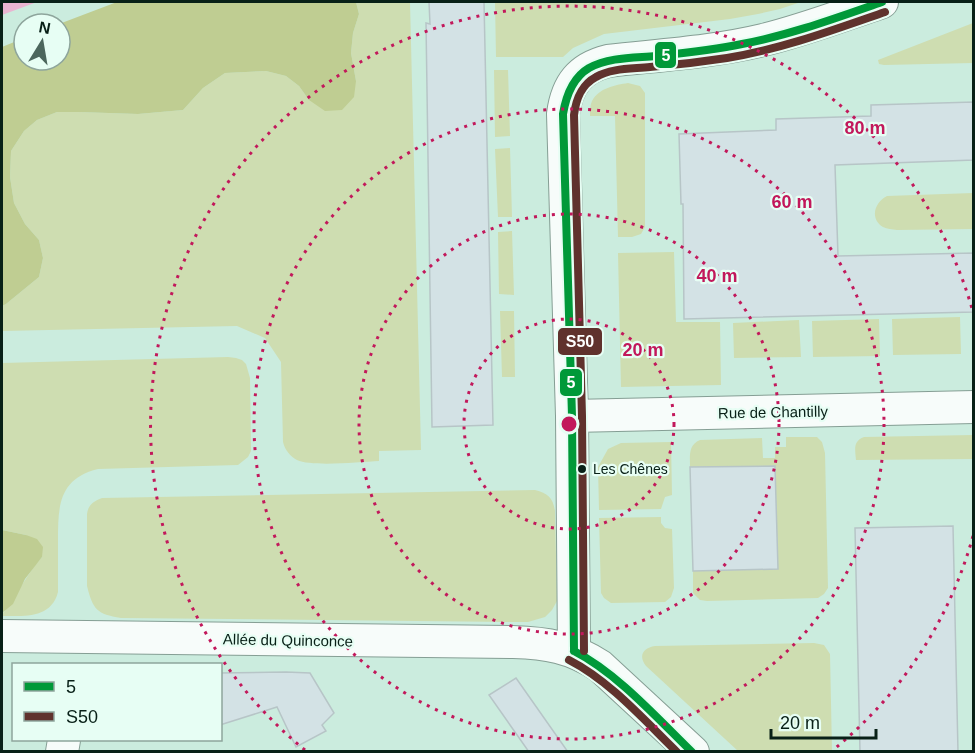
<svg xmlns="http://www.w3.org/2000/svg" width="975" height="753" viewBox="0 0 975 753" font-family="Helvetica,sans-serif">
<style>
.green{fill:#ceddb1}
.forest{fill:#bfcd92}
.water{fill:#e9b5d1}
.building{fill:#d3e2e5;stroke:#b7c5c7;stroke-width:1.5}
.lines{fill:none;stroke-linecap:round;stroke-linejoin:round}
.minor-casing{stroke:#859e94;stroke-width:34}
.minor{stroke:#f7fcfa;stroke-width:32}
.bus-1-casing{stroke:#e7fef4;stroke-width:12}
.bus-2-casing{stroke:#e7fef4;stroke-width:12}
.bus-1{stroke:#009939;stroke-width:8}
.bus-2{stroke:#60322d;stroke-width:8}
.ring{fill:none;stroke:#c2185b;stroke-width:3;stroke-dasharray:3 6}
.bus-dot{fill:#082017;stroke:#e7fef4;stroke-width:2}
.labels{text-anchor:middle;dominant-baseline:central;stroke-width:4.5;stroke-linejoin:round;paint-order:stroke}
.bus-label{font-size:14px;fill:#082017;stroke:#e7fef4;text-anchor:start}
.street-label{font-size:15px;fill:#082017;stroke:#e7fef4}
.centre{fill:#c2185b;stroke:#e7fef4;stroke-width:3}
.ring-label{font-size:18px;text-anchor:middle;font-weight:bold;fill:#c2185b;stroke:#e7fef4;stroke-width:4.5;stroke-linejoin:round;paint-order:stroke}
.line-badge{stroke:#e7fef4;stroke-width:2}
.badge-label{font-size:16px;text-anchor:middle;font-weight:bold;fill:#fff}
</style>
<rect width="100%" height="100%" fill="#cbecde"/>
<path class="green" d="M 356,2 L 410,2 L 421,450 L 379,451 L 379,461 C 360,462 312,467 297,460 C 290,456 285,450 283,442 L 281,362 L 265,338 L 237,326 L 2,331 L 2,306 L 6,304 L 39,277 L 43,258 L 39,240 L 25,224 L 14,203 L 10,177 L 11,151 L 24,131 L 37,120 L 57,112 L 79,112 L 138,114 L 183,110 L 203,88 L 225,73 L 266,71 L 286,76 L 299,86 L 309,100 L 356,81 L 351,53 L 353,33 L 359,14 Z
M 495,2 L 801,2 L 780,9 L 758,14 L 730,19 L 604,34 L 573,48 L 563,57 L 496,57 Z
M 973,23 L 973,63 L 884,65 L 879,64 L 878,60 Z
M 494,70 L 508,70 L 510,136 L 495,137 Z
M 628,83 L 640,86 L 645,93 L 645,227 L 641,234 L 632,237 L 618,237 L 615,116 L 590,116 C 590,111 590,105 592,101 C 599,88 615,85 628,83 Z
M 510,148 L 512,217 L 498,217 L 495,149 Z
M 973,193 L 973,229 L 897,230 C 892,229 887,229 883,227 C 869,218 875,202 887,196 Z
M 512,231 L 514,295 L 499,294 L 498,232 Z
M 674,252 L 676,322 L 720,322 L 721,385 L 621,387 L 618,253 Z
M 500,311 L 514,311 L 515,377 L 502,377 Z
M 960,317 L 961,354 L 893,355 L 892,319 Z
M 879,319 L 880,356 L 813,357 L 812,321 Z
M 799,320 L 801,357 L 734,358 L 733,323 Z
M 228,357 L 236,358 L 242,360 L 246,364 L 250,378 L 251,451 L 248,457 L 238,465 L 98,469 C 57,479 58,509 58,544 C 58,560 58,576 58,592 C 51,619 24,616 2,616 L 2,613 L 4,612 L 35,565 L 42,557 L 26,535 L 2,530 L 2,363 Z
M 973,435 L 973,459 L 856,460 C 855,449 853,441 864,437 Z
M 786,437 L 817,437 L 822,442 L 825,453 L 828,588 L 824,594 L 818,598 L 707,601 L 700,600 L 693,593 L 693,571 L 778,569 L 775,466 L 690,467 C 690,456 688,445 700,440 L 762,438 L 763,458 L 775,458 L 775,447 L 786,447 Z
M 671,442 L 672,495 L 665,497 L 661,509 L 599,510 L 598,467 L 608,449 L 621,443 Z
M 535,490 C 548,493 553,498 555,511 L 557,601 L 552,610 L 545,617 L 528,622 L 514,622 L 121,618 C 97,614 93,610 87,586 L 87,514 C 88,505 94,501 102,498 Z
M 661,517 L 661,523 L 665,528 L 672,529 L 674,588 L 671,597 L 665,602 L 611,603 L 604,598 L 601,593 L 599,518 Z
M 814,643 L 824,645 L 830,654 L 832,751 L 738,751 L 646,666 C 638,656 643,648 655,646 Z"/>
<path class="forest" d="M 117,2 L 356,2 L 359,14 L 353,33 L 351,53 L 356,81 L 354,97 L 342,110 L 325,111 L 309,100 L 299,86 L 286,76 L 266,71 L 225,73 L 203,88 L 183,110 L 138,114 L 79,112 L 57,112 L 37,120 L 24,131 L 11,151 L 10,177 L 14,203 L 25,224 L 39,240 L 43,258 L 39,277 L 6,304 L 2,306 L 2,47 L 24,38 L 24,60 L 60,60 L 59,24 Z
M 2,530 L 26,535 L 37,539 L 43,547 L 42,557 L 25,579 L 13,604 L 2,613 Z"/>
<path class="water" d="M 2,2 L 37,2 L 2,15 Z"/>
<path class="building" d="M 429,2 L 484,2 L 493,425 L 432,427 L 426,23 L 430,24 Z
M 974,102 L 974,160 L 835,165 L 838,256 L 974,253 L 974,312 L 684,319 L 683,204 L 681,204 L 679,134 L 776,130 L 776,119 L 871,116 L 871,105 Z
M 775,466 L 778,569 L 693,571 L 690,467 Z
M 953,526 L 958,752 L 860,752 L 855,528 Z
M 286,672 L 310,673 L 334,713 L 322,725 L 326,731 L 296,747 L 277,707 L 220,725 L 220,673 Z
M 516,678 L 568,752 L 529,752 L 489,695 Z"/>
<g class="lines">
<g class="minor-casing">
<path id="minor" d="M 572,416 L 974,407
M 2,636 L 513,642 C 547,643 571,647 600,666 L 693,752
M 574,651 L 572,416 L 563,114 C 567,84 580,68 608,61 C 660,55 713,52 763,40 C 804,30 843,15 882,2
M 62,752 L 64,740"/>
</g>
<use href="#minor" class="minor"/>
<g class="bus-1-casing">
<path id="bus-1" d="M 574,651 L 572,416 L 563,114 C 566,96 572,78 589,68 C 609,57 634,58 656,56 C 685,53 714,50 742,44 C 790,35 836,18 882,2
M 574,651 C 617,673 657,718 692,752"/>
</g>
<g class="bus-2-casing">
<path id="bus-2" d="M 584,651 L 582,416 L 574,115 C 576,99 581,85 596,77 C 611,68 632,69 650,67 C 675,65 701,62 727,58 C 782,49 833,30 885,12
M 569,660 C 610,681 644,720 677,752"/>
</g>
<use href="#bus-1" class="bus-1"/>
<use href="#bus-2" class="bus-2"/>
</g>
<g class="ring">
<circle cx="569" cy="424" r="105"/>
<circle cx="569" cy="424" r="210"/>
<circle cx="569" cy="424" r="315"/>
<path d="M973 536A419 419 0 0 1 833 750M305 750A419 419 0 1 1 973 312"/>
</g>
<circle class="bus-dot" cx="582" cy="469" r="5"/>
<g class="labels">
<g class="bus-label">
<text x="593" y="469">Les Chênes</text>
</g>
<g class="street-label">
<text transform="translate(773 412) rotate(-1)">Rue de Chantilly</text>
<text transform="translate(288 640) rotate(1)">Allée du Quinconce</text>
</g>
</g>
<circle cx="569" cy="424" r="9" class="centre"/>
<g class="ring-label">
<text x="865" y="134">80 m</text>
<text x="792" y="208">60 m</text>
<text x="717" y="282">40 m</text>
<text x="643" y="356">20 m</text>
</g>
<g class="line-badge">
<rect x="654" y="41" width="23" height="28" rx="6" fill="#009939"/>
<rect x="557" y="327" width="46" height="29" rx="6" fill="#60322d"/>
<rect x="559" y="368" width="24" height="29" rx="6" fill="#009939"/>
</g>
<g class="badge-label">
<text x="666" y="61">5</text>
<text x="580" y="347">S50</text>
<text x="571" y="388">5</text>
</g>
<rect width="975" height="753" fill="none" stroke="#082017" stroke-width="6"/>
<rect x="12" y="663" width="210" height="78" fill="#e7fef4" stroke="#8ea59c" stroke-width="1.5"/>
<rect x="24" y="682" width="30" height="9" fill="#009939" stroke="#8ea59c" stroke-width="1.5"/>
<text x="66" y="693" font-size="18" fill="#082017">5</text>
<rect x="24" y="712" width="30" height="9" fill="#60322d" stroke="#8ea59c" stroke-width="1.5"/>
<text x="66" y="723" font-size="18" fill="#082017">S50</text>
<g transform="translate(42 42) rotate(11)"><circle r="28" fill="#e7fef4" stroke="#8ea59c" stroke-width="1.5"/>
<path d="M0-4.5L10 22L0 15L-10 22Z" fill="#4c675d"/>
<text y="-9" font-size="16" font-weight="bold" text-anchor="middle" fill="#082017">N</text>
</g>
<path d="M771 729v9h105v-9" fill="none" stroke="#082017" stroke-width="3"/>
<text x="780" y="729" font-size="18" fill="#082017" stroke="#e7fef4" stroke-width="4.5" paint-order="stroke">20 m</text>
</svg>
